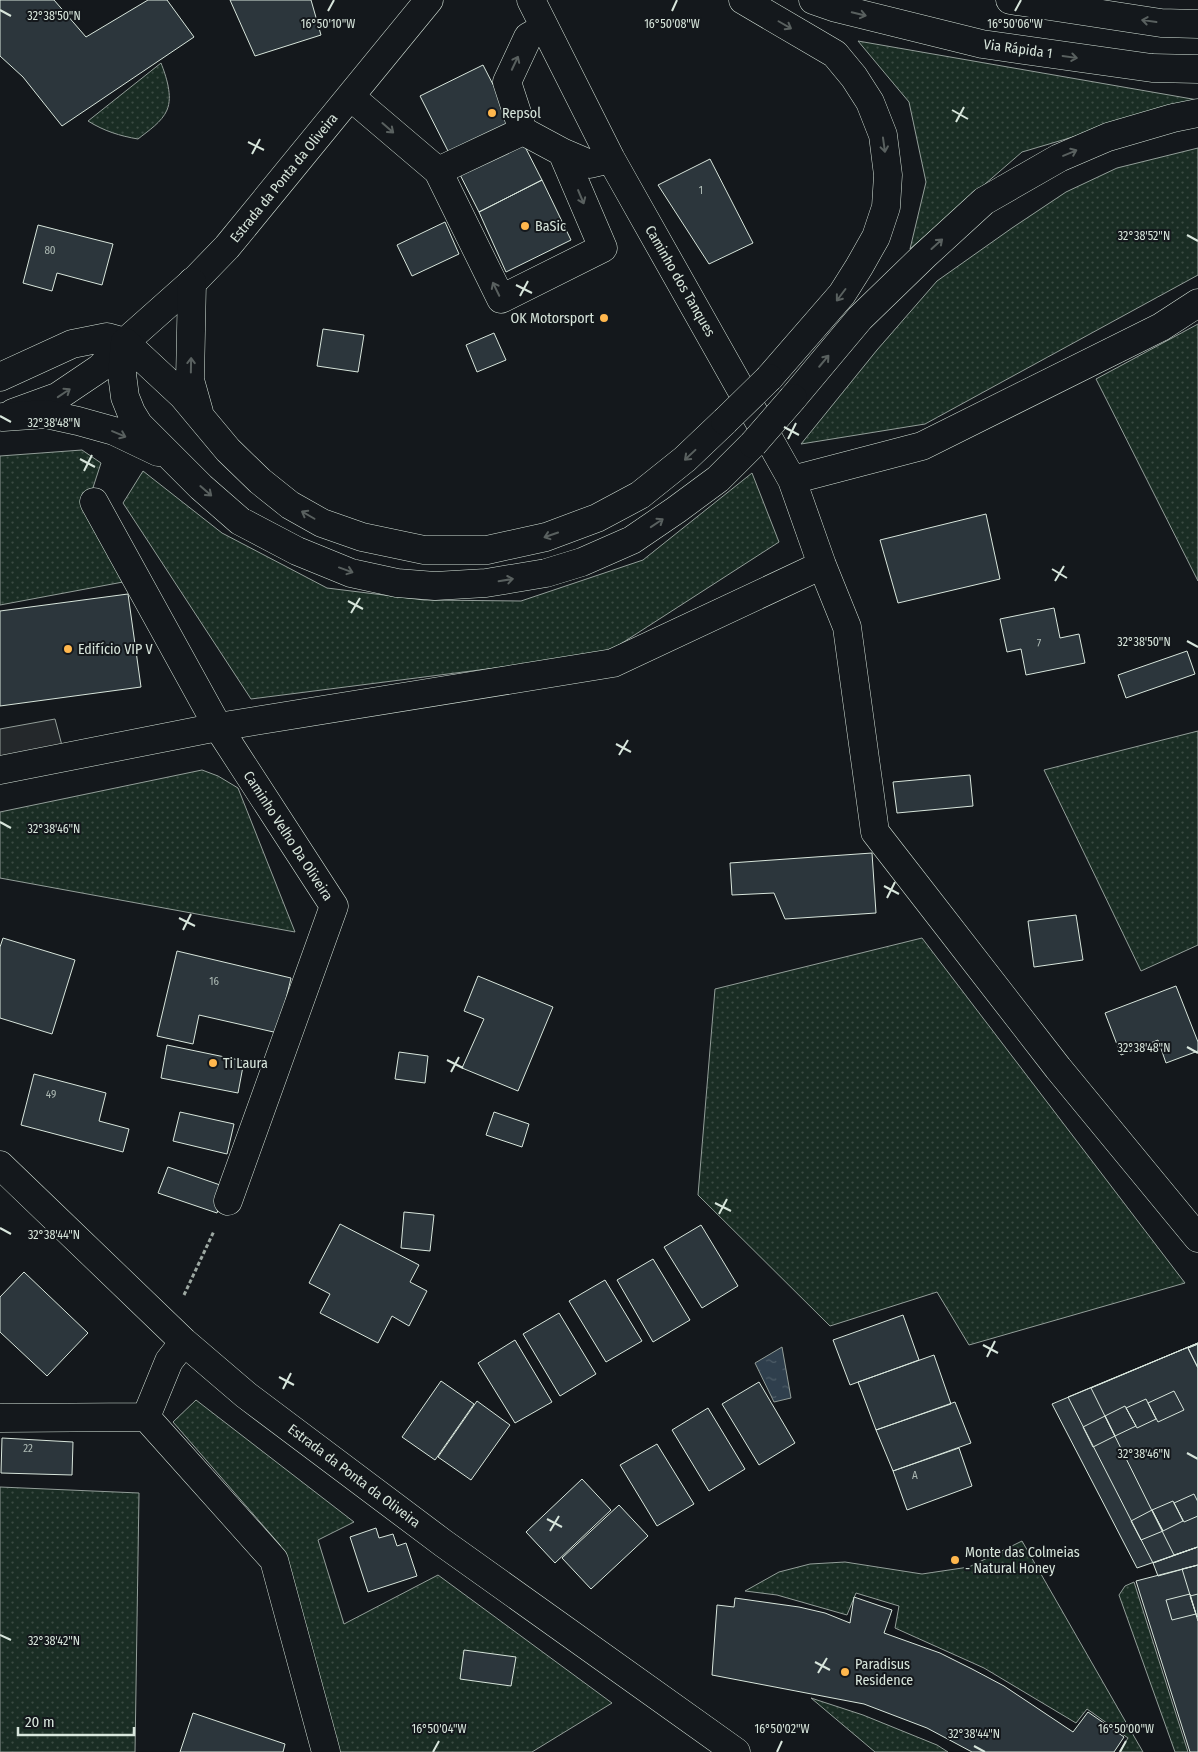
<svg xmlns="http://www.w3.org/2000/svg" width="1198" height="1752" viewBox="0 0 1198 1752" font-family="'Fira Sans Condensed',sans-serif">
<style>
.grass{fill:url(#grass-dots);stroke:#939e99}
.parking{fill:#24282b;stroke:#939e99}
.water{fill:url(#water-ripples);stroke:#939e99}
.building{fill:#2c363c;stroke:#d8e6dc}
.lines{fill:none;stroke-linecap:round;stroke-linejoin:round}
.minor-casing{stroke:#d8e6dc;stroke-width:29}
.highway-casing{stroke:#d8e6dc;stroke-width:29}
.path{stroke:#9da8a2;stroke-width:3;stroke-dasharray:4 2.5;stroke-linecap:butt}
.minor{stroke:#14181c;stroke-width:28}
.highway{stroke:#14181c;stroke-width:28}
.highway-bridge-casing{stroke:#d8e6dc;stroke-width:29;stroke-linecap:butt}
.highway-bridge{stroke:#14181c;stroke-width:28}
.oneway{stroke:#59605f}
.ticks{fill:none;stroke:#d8e6dc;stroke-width:2}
.poi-dot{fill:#ffb74d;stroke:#14181c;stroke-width:2}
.labels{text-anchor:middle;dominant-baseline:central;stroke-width:4;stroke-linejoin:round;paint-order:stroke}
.number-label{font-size:11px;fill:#adbab4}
.street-label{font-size:14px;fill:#d8e6dc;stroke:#14181c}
.poi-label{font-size:14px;fill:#d8e6dc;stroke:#14181c;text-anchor:start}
.ticks-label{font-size:12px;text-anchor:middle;fill:#d8e6dc;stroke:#14181c;stroke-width:4;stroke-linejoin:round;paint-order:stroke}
</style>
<defs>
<pattern id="grass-dots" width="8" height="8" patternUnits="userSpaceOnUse" patternTransform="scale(1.25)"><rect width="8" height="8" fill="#1a2d24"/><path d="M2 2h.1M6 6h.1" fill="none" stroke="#3b4b43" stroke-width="1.8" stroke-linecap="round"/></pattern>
<pattern id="water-ripples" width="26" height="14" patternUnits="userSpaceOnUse" patternTransform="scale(1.25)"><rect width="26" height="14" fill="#2f3f4d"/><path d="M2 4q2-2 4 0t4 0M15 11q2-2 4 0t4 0" fill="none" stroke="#4c5b66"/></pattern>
</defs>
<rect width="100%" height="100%" fill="#14181c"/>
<path class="grass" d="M 858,41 L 1198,100 L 1022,152 L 910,249 L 926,182 L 909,102 Z
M 161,63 C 166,76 173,96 167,110 C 162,122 148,131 138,139 C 120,136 104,131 88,121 Z
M 1198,148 L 1198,275 L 925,424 L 801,444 L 877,350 L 937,281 L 1012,228 L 1066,192 L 1117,168 Z
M 1198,324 L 1198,581 L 1096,379 Z
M 82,450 L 101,463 L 87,506 L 123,582 L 0,605 L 0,456 Z
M 143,471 L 222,533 L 327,588 L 424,600 L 521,601 L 643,560 L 752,473 L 779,542 L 605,654 L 251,699 L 123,503 Z
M 1198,731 L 1198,945 L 1141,971 L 1044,770 Z
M 202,770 L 218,776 L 238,788 L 295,932 L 0,878 L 0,812 Z
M 922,938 L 1185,1283 L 969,1345 L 937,1292 L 830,1326 L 698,1195 L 715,989 Z
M 196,1400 L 354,1522 L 318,1540 L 344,1624 L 438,1575 L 612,1703 L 532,1752 L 337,1752 L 280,1545 L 173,1422 Z
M 0,1487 L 139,1493 L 135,1752 L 0,1752 Z
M 1022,1541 L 1143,1752 L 1119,1752 L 1128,1738 L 1087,1709 L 1076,1723 L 984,1668 L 895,1628 L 899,1606 L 856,1593 L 847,1615 L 777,1595 L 745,1591 L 779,1572 L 810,1564 L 845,1562 L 922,1574 L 969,1567 Z
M 1134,1582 L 1188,1752 L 1175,1752 L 1119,1595 L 1125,1586 Z
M 811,1698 L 863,1715 L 937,1745 L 948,1752 L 875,1752 Z"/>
<path class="parking" d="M 55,719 L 65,757 L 0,770 L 0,729 Z"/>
<path class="water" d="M 782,1347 L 791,1398 L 774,1402 L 755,1363 Z"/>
<path class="building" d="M 0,0 L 54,0 L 86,37 L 148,0 L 167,0 L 194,37 L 62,126 L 23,77 L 0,56 Z
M 230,0 L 311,0 L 321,35 L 255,56 Z
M 483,65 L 542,180 L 479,212 L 420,96 Z
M 710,159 L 753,243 L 709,264 L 658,185 Z
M 542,180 L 571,240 L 506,272 L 479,212 Z
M 445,222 L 459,254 L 412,276 L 397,245 Z
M 38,225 L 113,244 L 102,285 L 57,273 L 52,291 L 23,283 Z
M 323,329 L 364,335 L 358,372 L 317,366 Z
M 494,333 L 506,360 L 477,372 L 466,345 Z
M 986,514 L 1000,579 L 898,603 L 880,540 Z
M 128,594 L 141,687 L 0,706 L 0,611 Z
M 1054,608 L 1060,638 L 1079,634 L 1085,663 L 1026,675 L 1021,649 L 1007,652 L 1000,619 Z
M 1187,651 L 1195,674 L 1126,698 L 1118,675 Z
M 970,775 L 973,806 L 897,813 L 893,782 Z
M 872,853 L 876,913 L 785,919 L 774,893 L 732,895 L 730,863 Z
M 1076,915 L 1083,960 L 1034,967 L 1028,921 Z
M 3,938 L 75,960 L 52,1034 L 0,1018 L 0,947 Z
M 177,951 L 291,978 L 278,1033 L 199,1015 L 193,1044 L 157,1036 Z
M 478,976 L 553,1007 L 518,1091 L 462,1068 L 484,1019 L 464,1011 Z
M 1176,986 L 1198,1042 L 1198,1051 L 1166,1063 L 1158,1040 L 1121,1055 L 1105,1013 Z
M 167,1045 L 244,1061 L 238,1093 L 161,1078 Z
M 399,1052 L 428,1056 L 425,1083 L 395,1079 Z
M 34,1074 L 106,1093 L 99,1121 L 129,1129 L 123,1152 L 21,1125 Z
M 180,1112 L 234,1124 L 227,1154 L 173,1141 Z
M 494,1112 L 529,1124 L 522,1147 L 486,1135 Z
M 168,1167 L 226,1187 L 217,1213 L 158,1193 Z
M 404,1212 L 434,1215 L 430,1251 L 401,1248 Z
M 340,1224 L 419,1265 L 410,1282 L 427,1291 L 409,1326 L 392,1316 L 378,1343 L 320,1313 L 330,1294 L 309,1283 Z
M 701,1225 L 738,1286 L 702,1308 L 664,1247 Z
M 653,1259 L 690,1320 L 653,1342 L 617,1280 Z
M 24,1272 L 88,1333 L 47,1376 L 0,1332 L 0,1297 Z
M 605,1280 L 642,1341 L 606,1362 L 569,1301 Z
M 559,1313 L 596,1374 L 560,1396 L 523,1334 Z
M 903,1315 L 919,1360 L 850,1385 L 833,1340 Z
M 515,1340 L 552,1402 L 515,1423 L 478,1363 Z
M 1198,1343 L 1198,1547 L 1137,1568 L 1052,1404 Z
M 1198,1343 L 1198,1547 L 1153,1563 L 1068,1397 Z
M 1198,1343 L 1198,1547 L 1174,1555 L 1091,1388 Z
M 1198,1344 L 1198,1368 L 1188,1348 Z
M 1198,1344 L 1198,1368 L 1188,1348 Z
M 934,1355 L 951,1404 L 876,1430 L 858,1382 Z
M 441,1381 L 474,1404 L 435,1460 L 402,1437 Z
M 759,1382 L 795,1443 L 759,1465 L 722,1404 Z
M 1174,1391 L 1184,1410 L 1158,1422 L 1148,1403 Z
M 1146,1399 L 1156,1419 L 1137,1428 L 1126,1408 Z
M 477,1401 L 510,1425 L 471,1480 L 438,1457 Z
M 955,1402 L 971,1443 L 893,1471 L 876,1430 Z
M 1125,1406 L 1136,1426 L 1115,1436 L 1105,1416 Z
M 708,1408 L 745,1469 L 709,1491 L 672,1430 Z
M 1105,1416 L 1115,1436 L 1093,1447 L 1083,1427 Z
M 2,1438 L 73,1442 L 72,1475 L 1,1473 Z
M 657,1444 L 694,1504 L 657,1526 L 620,1465 Z
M 959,1448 L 972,1486 L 907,1510 L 893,1471 Z
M 582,1479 L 611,1510 L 555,1563 L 526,1532 Z
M 1194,1494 L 1198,1502 L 1198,1516 L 1184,1522 L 1174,1503 Z
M 1173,1501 L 1183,1521 L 1163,1531 L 1152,1510 Z
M 619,1505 L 648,1536 L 591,1589 L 562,1558 Z
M 1152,1510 L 1163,1531 L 1141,1540 L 1131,1521 Z
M 376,1528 L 379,1538 L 393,1534 L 397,1546 L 406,1543 L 417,1576 L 368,1592 L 350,1537 Z
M 1197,1547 L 1198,1547 L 1198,1565 L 1158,1576 L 1153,1563 Z
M 1198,1565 L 1198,1752 L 1190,1752 L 1136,1581 Z
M 1198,1565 L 1198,1621 L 1182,1569 Z
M 1190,1594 L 1196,1614 L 1172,1620 L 1166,1600 Z
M 1198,1594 L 1198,1616 L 1197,1617 L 1190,1596 Z
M 854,1597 L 892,1610 L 884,1633 L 940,1653 L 972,1669 L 1004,1686 L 1073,1732 L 1088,1712 L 1124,1737 L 1114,1752 L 972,1752 L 927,1728 L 864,1704 L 712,1675 L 717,1605 L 734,1607 L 735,1598 L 799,1607 L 825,1613 L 850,1623 Z
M 464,1650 L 516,1657 L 511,1686 L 460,1679 Z
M 193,1713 L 285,1744 L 283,1752 L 180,1752 Z"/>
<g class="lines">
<g class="minor-casing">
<path id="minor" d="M 531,0 L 611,159 L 792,480 L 822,565 L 847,627 L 875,832 L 1058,1068 L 1198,1238
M 351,97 L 438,171 L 523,131 L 507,82 L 528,37 L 544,28
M 523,131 L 562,152 L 590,164 L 611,159
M 438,171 L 501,299 L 603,248 L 562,152
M 0,377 L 72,344 L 107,337 L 125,342
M 13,413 L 57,397 L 100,368 L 125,342 L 197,278 L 227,247 L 429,0
M 792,480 L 922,446 L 1161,327 L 1198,303
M 94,502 L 218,727 L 334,906 L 228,1201
M 0,770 L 218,727 L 613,663 L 822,565
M 0,1165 L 184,1342 L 246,1395 L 443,1543 L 736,1752
M 184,1342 L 169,1361 L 146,1417 L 274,1560 L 326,1752
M 0,1418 L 146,1417"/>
</g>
<g class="highway-casing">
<path id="highway" d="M 743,0 L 835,54 L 854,77 L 870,102 L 883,135 L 888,175 L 886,207 L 876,237 L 859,267 L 842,294 L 769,378
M 813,0 L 836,8 L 982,44 L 1152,68 L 1198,69
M 1010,0 L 1161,23 L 1198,24
M 192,282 L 190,380 L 199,412
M 125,342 L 122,374 L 125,397 L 131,412 L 139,425 L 201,487 L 240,521 L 297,551 L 351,573 L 397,583 L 435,586 L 486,583 L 546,573 L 582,562 L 632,540 L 676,510 L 718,479 L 753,444
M 125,342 L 183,396 L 228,450 L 260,481 L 290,505 L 322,523 L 362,537 L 424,550 L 487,550 L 546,537 L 597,518 L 640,495 L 685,459 L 725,421
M 793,398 L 860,318 L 925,255 L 984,201 L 1059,158 L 1108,137 L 1173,118 L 1198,113
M 3,417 L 46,414 L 78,421 L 114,431 L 158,452"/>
</g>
<path class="path" d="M 184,1295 L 214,1231"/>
<use href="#minor" class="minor"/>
<use href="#highway" class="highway"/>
<g class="highway-bridge-casing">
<path id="highway-bridge" d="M 725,421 L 769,378
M 753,444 L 793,398"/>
</g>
<use href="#highway-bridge" class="highway-bridge"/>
</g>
<defs><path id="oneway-shaft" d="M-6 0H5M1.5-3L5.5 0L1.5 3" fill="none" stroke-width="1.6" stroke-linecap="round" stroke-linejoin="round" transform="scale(1.25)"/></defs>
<g class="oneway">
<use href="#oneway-shaft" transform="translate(859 14) rotate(14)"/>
<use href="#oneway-shaft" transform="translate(1149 21) rotate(-172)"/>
<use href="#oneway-shaft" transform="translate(785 25) rotate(30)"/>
<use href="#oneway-shaft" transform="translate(1070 57) rotate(8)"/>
<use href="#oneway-shaft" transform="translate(515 63) rotate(-65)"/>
<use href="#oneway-shaft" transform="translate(388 128) rotate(41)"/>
<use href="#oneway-shaft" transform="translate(884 145) rotate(82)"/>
<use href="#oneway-shaft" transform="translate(1070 153) rotate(-23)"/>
<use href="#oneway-shaft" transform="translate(581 197) rotate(67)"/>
<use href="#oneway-shaft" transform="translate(937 244) rotate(-42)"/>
<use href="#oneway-shaft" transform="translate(496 289) rotate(-116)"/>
<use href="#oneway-shaft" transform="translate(841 295) rotate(127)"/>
<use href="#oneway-shaft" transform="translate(824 361) rotate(-50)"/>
<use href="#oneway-shaft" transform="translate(191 365) rotate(-89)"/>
<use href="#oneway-shaft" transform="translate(64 393) rotate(-34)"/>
<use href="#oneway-shaft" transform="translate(119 434) rotate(23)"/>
<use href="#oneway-shaft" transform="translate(690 455) rotate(137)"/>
<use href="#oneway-shaft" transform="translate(206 491) rotate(41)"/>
<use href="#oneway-shaft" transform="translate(308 515) rotate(-150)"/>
<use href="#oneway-shaft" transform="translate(657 523) rotate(-34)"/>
<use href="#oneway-shaft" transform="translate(551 535) rotate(161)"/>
<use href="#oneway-shaft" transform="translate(346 570) rotate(20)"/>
<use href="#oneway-shaft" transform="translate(506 580) rotate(-9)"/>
</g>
<path class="ticks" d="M 0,10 L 11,16M 328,11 L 334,0M 672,11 L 677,0M 1015,11 L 1021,0M 952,110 L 968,119M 956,122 L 964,107M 248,142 L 264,150M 252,154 L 260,139M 1187,235 L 1198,241M 516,285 L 532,293M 520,296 L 528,281M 0,416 L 11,422M 784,427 L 799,435M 788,439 L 796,423M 80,459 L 95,467M 84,471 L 92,455M 1052,569 L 1067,578M 1055,581 L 1064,566M 348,601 L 363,609M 351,613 L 360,598M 1187,641 L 1198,647M 616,744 L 631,752M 619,755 L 628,740M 0,822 L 11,828M 884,886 L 899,894M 887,898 L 895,882M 179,918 L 195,926M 183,930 L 191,914M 1187,1047 L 1198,1053M 447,1060 L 463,1068M 451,1072 L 459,1057M 715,1203 L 731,1211M 719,1214 L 727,1199M 0,1228 L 11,1234M 983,1345 L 998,1353M 987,1357 L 995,1341M 279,1377 L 294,1385M 283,1389 L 291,1373M 1187,1453 L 1198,1459M 547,1519 L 562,1527M 550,1531 L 559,1516M 0,1635 L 11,1640M 815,1662 L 830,1670M 818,1673 L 827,1658M 974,1746 L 985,1752M 433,1752 L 439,1741M 777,1752 L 782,1741M 1120,1752 L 1126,1741"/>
<g class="poi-dot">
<circle cx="492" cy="113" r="5"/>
<circle cx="525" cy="226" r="5"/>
<circle cx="604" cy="318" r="5"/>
<circle cx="68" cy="649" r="5"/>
<circle cx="213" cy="1063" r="5"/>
<circle cx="955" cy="1560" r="5"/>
<circle cx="845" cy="1672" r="5"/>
</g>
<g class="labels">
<g class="number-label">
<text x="701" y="190">1</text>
<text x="50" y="250">80</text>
<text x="1039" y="643">7</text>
<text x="214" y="981">16</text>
<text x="51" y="1094">49</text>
<text x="28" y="1448">22</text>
<text x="915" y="1475">A</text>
</g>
<g class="street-label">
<text transform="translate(1018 49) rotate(8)">Via Rápida 1</text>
<text transform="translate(284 178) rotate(-51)">Estrada da Ponta da Oliveira</text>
<text transform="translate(680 281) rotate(60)">Caminho dos Tanques</text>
<text transform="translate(288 836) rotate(57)">Caminho Velho Da Oliveira</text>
<text transform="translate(354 1476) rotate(37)">Estrada da Ponta da Oliveira</text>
</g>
<g class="poi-label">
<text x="502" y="113">Repsol</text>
<text x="535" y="226">BaSic</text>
<text x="594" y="318" text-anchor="end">OK Motorsport</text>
<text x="78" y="649">Edifício VIP V</text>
<text x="223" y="1063">Ti Laura</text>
<text x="965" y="1552">Monte das Colmeias<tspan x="965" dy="16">- Natural Honey</tspan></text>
<text x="855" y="1664">Paradisus<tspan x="855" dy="16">Residence</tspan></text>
</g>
</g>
<g class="ticks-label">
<text x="54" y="20">32°38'50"N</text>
<text x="328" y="28">16°50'10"W</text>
<text x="672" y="28">16°50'08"W</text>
<text x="1015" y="28">16°50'06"W</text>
<text x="1144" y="240">32°38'52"N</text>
<text x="54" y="427">32°38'48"N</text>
<text x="1144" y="646">32°38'50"N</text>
<text x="54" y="833">32°38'46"N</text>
<text x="1144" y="1052">32°38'48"N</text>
<text x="54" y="1239">32°38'44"N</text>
<text x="1144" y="1458">32°38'46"N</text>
<text x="54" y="1645">32°38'42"N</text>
<text x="439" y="1733">16°50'04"W</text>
<text x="782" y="1733">16°50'02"W</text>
<text x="1126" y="1733">16°50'00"W</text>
<text x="974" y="1738">32°38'44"N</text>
</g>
<path d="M18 1727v8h116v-8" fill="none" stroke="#d8e6dc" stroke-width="2.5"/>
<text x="25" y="1727" font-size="15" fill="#d8e6dc" stroke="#14181c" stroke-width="4" paint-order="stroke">20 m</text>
</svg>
